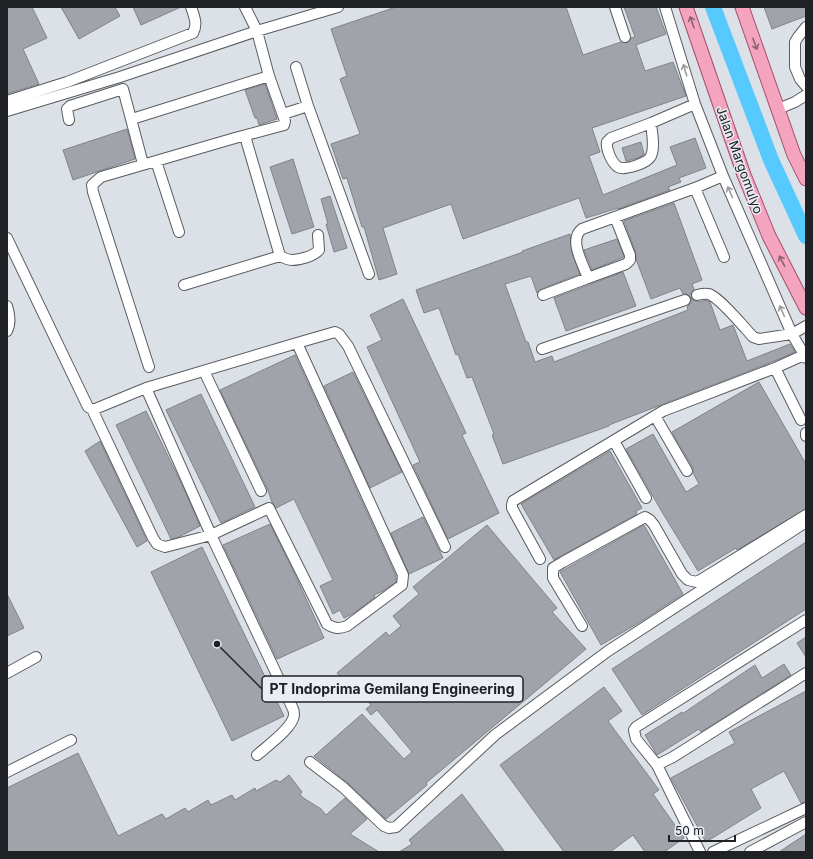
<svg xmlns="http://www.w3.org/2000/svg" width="813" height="859" viewBox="0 0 813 859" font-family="Inter,sans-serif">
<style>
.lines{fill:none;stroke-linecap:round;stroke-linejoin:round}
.river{stroke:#56c9fe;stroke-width:16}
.building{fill:#a0a4aa;stroke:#7f848a}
.minor-casing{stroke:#585c61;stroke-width:12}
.major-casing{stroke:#a54e6c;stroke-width:15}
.minor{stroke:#fff;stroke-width:10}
.major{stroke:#f4a4be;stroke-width:13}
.oneway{stroke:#8a6271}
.oneway2{stroke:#9b9b9c}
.labels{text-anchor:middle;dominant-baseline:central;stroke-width:3;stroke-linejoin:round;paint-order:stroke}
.street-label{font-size:13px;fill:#202124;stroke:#e9eef4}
.leader{fill:none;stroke:#202124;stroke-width:1.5}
.callout-dot{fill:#202124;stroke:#e9eef4;stroke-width:1.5}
.callout{fill:#e9eef4;stroke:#202124;stroke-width:1.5}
.callout-label{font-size:14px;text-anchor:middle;font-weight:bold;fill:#202124}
</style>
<rect width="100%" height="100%" fill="#dce1e7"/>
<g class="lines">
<path class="river" d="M 713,7 L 771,160 L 806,236"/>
</g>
<path class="building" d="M 7,7 L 32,7 L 47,38 L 23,49 L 39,84 L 7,94 Z
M 61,7 L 115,7 L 120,16 L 79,39 Z
M 133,7 L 181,7 L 141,25 Z
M 396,7 L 566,7 L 583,55 L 621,42 L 627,43 L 631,38 L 635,37 L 624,7 L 656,7 L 666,34 L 636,45 L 645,71 L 673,62 L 686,96 L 592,128 L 600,152 L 589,156 L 603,195 L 677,165 L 670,147 L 695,138 L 706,168 L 679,178 L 681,182 L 668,187 L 670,190 L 618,209 L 618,208 L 586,218 L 579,198 L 463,239 L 451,204 L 383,228 L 397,274 L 379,280 L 364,227 L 362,227 L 347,178 L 343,179 L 331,144 L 360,134 L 340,79 L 347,76 L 331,29 Z
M 764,7 L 806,7 L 806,16 L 772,29 Z
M 265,84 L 277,119 L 259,125 L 257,118 L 255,118 L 245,90 Z
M 127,129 L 135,159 L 73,180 L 63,150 Z
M 641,142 L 644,154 L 638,158 L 626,161 L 622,148 Z
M 293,159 L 314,227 L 292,234 L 270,167 Z
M 330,196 L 347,248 L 334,252 L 326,224 L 328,224 L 321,199 Z
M 674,203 L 702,280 L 692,284 L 694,289 L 691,294 L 692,299 L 699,302 L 706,300 L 710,302 L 720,330 L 733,325 L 747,361 L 790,344 L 795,352 L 772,362 L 609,425 L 609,426 L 503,464 L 492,435 L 494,434 L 472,377 L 467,378 L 458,354 L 456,355 L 439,308 L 424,313 L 416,290 L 523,252 L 522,251 L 570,234 L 572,253 L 580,274 L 541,289 L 537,293 L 531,276 L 505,284 L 526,342 L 528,342 L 535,362 L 552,356 L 554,362 L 688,310 L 687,307 L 691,302 L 691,298 L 687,294 L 683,294 L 680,288 L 651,299 L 636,259 L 636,253 L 624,221 Z
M 617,239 L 624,257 L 592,270 L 584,250 Z
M 623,272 L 636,306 L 566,331 L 554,298 Z
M 403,299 L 466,433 L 462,435 L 499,513 L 448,539 L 413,465 L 420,462 L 367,347 L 382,340 L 370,315 Z
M 295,355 L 396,576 L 396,582 L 383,591 L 374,595 L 375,597 L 354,613 L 344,618 L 340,610 L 333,614 L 320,586 L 333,580 L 294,499 L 276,508 L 272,502 L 267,488 L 220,390 Z
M 353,372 L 402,472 L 370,488 L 324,386 Z
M 759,382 L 806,464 L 806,509 L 737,550 L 736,548 L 698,571 L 662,512 L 626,449 L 653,434 L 686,492 L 699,484 L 693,473 L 693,468 L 672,432 Z
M 201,394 L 255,507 L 221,523 L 166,410 Z
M 146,411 L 184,489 L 200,526 L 179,537 L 171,539 L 116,425 Z
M 100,441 L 147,541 L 137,547 L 85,451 Z
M 610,451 L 642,508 L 636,511 L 637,514 L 554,560 L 521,504 Z
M 423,517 L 443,558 L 409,574 L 391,533 Z
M 270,524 L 297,579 L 324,638 L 277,659 L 223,545 Z
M 487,525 L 557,608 L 552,612 L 586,649 L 426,783 L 427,785 L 386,819 L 348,783 L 314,756 L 362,714 L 404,759 L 412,752 L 377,710 L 371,715 L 366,709 L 371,705 L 367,700 L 370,697 L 356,679 L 348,686 L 337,673 L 386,632 L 389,636 L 401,626 L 393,616 L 419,594 L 413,587 Z
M 644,525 L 683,594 L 640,622 L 601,645 L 560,572 Z
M 806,542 L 806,609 L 642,715 L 612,669 Z
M 202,547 L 284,716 L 232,741 L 151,572 Z
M 7,594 L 24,628 L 7,636 Z
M 806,637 L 806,657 L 797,643 Z
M 784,664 L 791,675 L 701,732 L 699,729 L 657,755 L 645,735 L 682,712 L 682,714 L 755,665 L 762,678 Z
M 604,687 L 622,711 L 608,721 L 659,790 L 653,794 L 684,838 L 664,852 L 645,852 L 633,835 L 610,852 L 564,852 L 500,765 Z
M 806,691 L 806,802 L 801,803 L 784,771 L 751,789 L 761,808 L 706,842 L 671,778 L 735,743 L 729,732 Z
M 78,753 L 118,836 L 162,814 L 166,819 L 185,808 L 188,812 L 208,800 L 211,805 L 232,795 L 235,800 L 255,788 L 256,791 L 276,780 L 280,782 L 289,775 L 302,792 L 300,795 L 305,799 L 321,809 L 326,815 L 345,798 L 367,819 L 350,834 L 379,852 L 7,852 L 7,788 Z
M 462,794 L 505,852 L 399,852 L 412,844 L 409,840 Z
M 806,834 L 806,852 L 779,852 Z"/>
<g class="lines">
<g class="minor-casing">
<path id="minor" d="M 615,7 L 625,37
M 665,7 L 695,104 L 723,176 L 792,334 L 806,358
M 806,27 L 798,37 L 795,42 L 795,67 L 800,79 L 806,86
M 296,67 L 308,106
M 7,101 L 67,82 L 193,33 C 198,24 194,16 191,7
M 778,109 L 795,102 L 806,95
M 7,111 L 120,77 L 257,31 L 338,7
M 283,114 L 308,106 L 369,274
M 132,119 L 269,76
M 69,120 L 67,109 L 70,106 L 123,89 L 143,164
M 651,123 C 652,133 655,147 651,156 C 648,163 624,171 618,167 C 611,162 606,149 607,142 L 611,138 L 651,123 L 695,104
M 245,136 L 280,256
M 156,161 L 179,232
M 723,176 L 695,188 L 724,257
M 615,217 L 630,255 L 630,260 L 626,264 L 588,278 C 583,264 568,239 582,229 L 695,188
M 7,238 L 88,407 L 92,409 L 95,409 L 146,388 L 211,535 L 293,709 C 294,711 294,713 294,715 C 293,728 266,747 257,755
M 184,285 L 280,256 C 284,258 288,260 292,260 C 300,260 314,256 319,250 L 318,235
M 543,295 L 588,278
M 697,295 C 701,294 705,293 709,294 C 720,298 744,327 753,337 L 759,339 L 792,334 L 806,326
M 7,306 C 10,315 11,323 7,331
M 297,343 L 335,332 L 339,334 L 348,346 L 445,547
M 542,349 L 685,300
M 149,367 L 93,192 L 92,185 L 101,177 L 235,138 L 284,125 L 285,121 L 269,76 L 257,31 L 245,7
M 775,368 L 801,420
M 204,371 L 261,491
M 92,409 L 153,538 L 157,544 L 165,547 L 211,535 L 269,508 L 327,624 C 335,629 339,629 347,626 L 402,585 L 403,575 L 297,343 L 146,388
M 655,416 L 687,471
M 806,433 L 806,436
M 614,441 L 646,498
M 540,559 L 512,508 L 512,505 L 513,501 L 663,411 L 775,368 L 804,355
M 582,626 L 553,578 L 553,568 L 563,562 L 645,517 L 650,520 L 654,525 L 682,574 L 688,580 L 697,582 L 806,515
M 7,673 L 36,657
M 310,762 L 344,788 L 384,826 L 389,828 L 396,827 L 495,735 L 608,651 L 806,522
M 657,765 L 673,757 L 806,673
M 7,772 L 71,740
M 700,852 L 657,765 L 636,739 L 634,730 L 636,727 L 806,620
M 713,852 L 806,808
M 750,852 L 806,822"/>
</g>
<g class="major-casing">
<path id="major" d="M 686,7 L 744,175 L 769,236 L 806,308
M 742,7 L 794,155 L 806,179"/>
</g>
<use href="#minor" class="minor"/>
<use href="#major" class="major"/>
</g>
<defs><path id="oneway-shaft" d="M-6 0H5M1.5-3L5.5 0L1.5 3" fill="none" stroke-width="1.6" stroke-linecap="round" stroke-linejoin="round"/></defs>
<g class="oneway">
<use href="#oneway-shaft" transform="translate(692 22) rotate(-109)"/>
<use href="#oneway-shaft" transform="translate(755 44) rotate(70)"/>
<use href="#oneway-shaft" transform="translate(782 261) rotate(-117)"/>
</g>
<g class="oneway2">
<use href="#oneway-shaft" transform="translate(685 70) rotate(-107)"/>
<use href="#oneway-shaft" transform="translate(730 192) rotate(-114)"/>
<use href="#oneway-shaft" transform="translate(782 311) rotate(-114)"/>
</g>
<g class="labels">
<g class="street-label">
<text transform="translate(740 160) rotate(70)">Jalan Margomulyo</text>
</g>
</g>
<path class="leader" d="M217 644L262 689"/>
<circle class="callout-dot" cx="217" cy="644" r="4"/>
<rect class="callout" x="262" y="676" width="261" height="26" rx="4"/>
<g class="callout-label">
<text x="392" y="694">PT Indoprima Gemilang Engineering</text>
</g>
<rect width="813" height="859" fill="none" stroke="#202124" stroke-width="16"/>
<path d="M669 835v6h66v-6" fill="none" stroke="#202124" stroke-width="2"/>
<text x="675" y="835" font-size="12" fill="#202124" stroke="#e9eef4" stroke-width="3" paint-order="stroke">50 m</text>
</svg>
